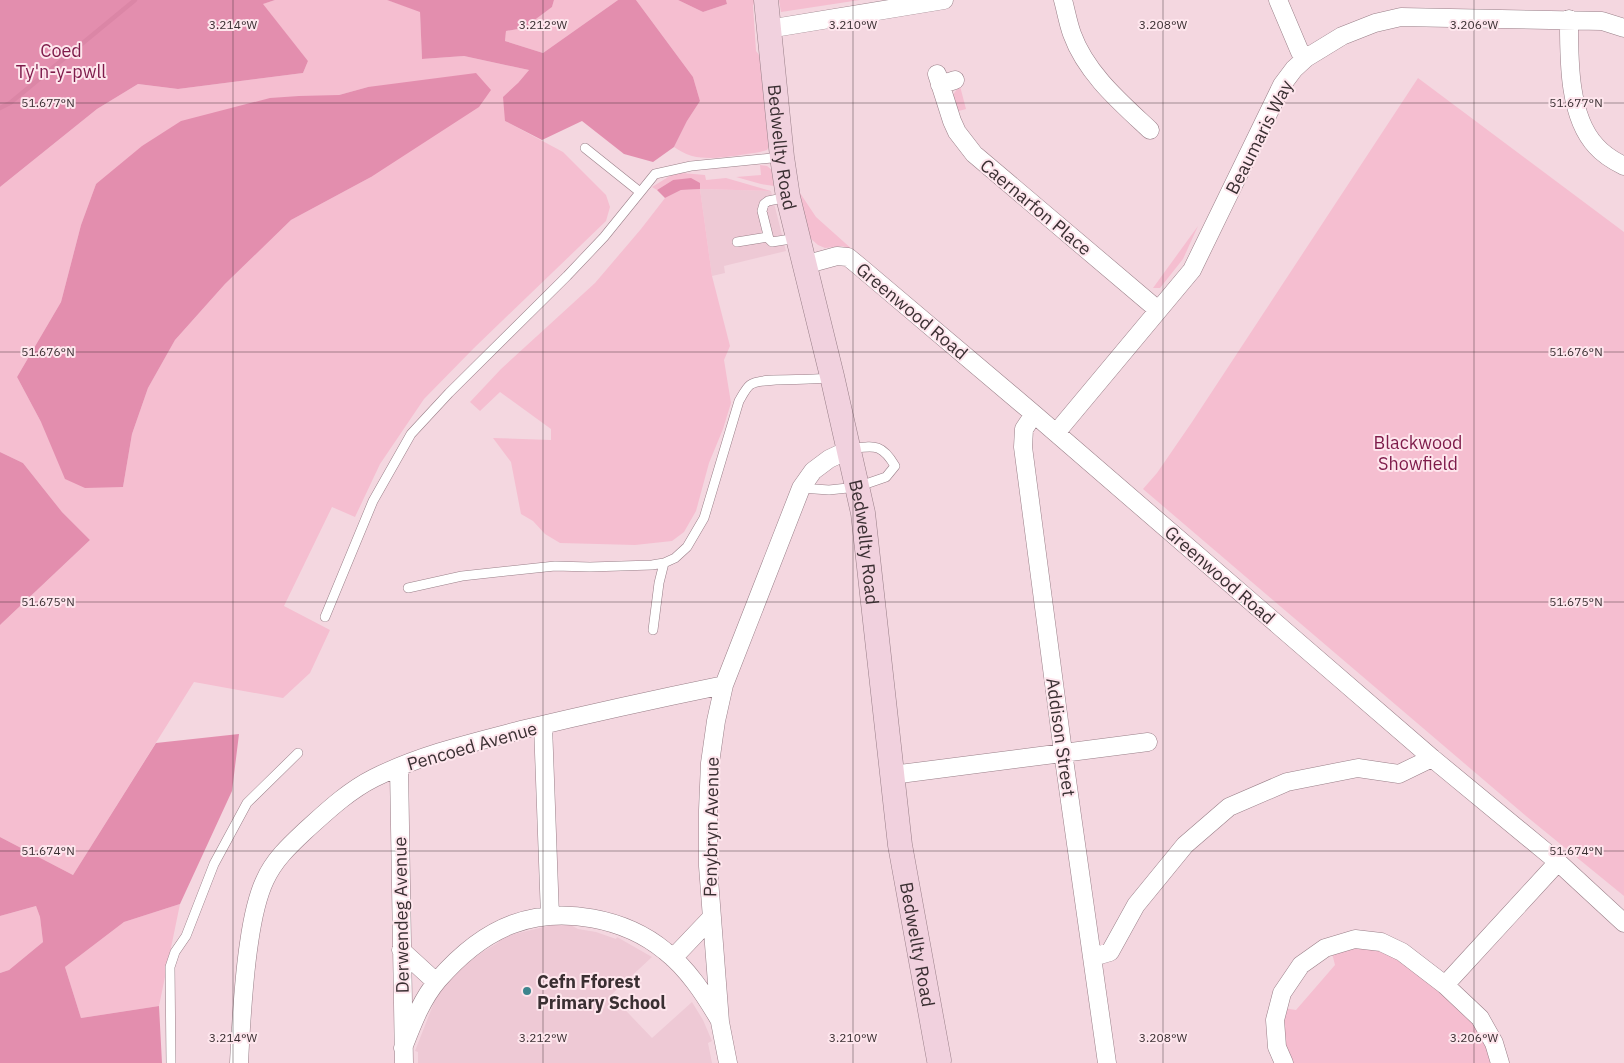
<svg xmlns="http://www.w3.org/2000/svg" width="1624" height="1063" viewBox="0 0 1624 1063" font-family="'IBM Plex Sans',sans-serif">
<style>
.built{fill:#eec9d5}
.green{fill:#f5bed0;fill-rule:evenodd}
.forest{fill:#e38eae}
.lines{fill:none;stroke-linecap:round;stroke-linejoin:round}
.stream{stroke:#db86a6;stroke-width:4.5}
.lane-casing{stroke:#997f88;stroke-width:10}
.street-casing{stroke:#997f88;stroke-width:19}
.secondary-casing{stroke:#997f88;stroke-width:25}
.lane{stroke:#fff;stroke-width:9}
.street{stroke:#fff;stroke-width:18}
.secondary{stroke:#f1d1de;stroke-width:24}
.ticks{fill:none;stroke:#3a2f32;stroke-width:1;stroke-opacity:0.45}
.poi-dot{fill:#3d848d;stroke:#fee6ed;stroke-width:2}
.labels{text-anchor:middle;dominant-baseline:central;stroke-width:4;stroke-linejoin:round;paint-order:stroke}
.park-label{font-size:18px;fill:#7e1b4a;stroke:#fee6ed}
.street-label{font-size:18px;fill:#3a2f32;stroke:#fee6ed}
.poi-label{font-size:18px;font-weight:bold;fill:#3a2f32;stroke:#fee6ed;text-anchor:start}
.ticks-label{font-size:12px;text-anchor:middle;fill:#3a2f32;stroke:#fee6ed;stroke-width:4;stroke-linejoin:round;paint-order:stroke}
</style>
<rect width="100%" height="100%" fill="#f4d7e0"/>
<path class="built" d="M 700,189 L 771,191 L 786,251 L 724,266 L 725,273 L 712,276 Z
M 565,922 L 578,929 L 596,932 L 616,939 L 617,937 L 652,957 L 611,995 L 652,1038 L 692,1002 L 703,1020 L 712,1041 L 708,1043 L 712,1063 L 418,1063 L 418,1052 L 415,1051 L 440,987 L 453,974 L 481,953 L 499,942 L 498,938 Z"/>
<path class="green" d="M 275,0 L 387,0 L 420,11 L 422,59 L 464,56 L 529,70 L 518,83 L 505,121 L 563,152 L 606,195 L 610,207 L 606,221 L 474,348 L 424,399 L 380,464 L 355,517 L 332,507 L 284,606 L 330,630 L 310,673 L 283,698 L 194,682 L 73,875 L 0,837 L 0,625 L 90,540 L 62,512 L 23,463 L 0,452 L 0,187 L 97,109 L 138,84 L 178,89 L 303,73 L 308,61 L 262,4 ZM 368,87 L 371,177 L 291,220 L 225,284 L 175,340 L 148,388 L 132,434 L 123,487 L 41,422 L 17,377 L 61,302 L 81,225 L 96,184 L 339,95 Z
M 554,0 L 618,0 L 543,53 L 505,41 L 506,31 L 524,28 L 552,7 Z
M 636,0 L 678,0 L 703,12 L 727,4 L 726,0 L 755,0 L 753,6 L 756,51 L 763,60 L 771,143 L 767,150 L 760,152 C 739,155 713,161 692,156 C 685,154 679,150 674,147 L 687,121 L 700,101 L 693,77 Z
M 779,0 L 860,0 L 781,12 Z
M 1418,78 L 1624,232 L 1624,896 L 1526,816 L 1143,489 L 1157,473 L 1192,422 Z
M 960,86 L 966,109 L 955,112 C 951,99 950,97 960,86 Z
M 760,165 L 767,166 L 772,170 L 774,186 L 761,184 L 736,177 L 761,175 Z
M 682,173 L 705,175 L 706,180 L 726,178 L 771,191 L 700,189 L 712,276 L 730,346 L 724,360 L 731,403 L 723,429 L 709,463 L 696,511 L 684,532 L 672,541 L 635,545 L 560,543 L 545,534 L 533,521 L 521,514 L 511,462 L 493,438 L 551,440 L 551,429 L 500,392 L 480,411 L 470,402 L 501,369 L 595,283 L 641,229 L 665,198 L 681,190 L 699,189 L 673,180 L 657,190 L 652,187 L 673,174 Z
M 796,187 L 816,217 L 854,251 L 842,246 L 825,248 L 818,245 L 810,238 Z
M 1198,226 L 1183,259 L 1160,288 L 1153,288 Z
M 180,904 L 159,1006 L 81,1018 L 65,967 L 124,922 Z
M 36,906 L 40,917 L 43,942 L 9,970 L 0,973 L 0,916 Z
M 1355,945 L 1383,948 L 1408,963 L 1473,1019 L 1485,1036 L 1494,1063 L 1288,1063 L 1284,1054 L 1283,1008 L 1296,1010 L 1335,965 L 1332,953 Z"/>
<path class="forest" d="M 0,0 L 275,0 L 263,4 L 308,61 L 303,73 L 178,89 L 138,84 L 97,109 L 0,187 Z
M 387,0 L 554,0 L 552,7 L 524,28 L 506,31 L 505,41 L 543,53 L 618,0 L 636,0 L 693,77 L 700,101 L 687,121 L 674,147 L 653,162 L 624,154 L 582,121 L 542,140 L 505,121 L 503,97 L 518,83 L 529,70 L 464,56 L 422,59 L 420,12 Z
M 678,0 L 726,0 L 727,4 L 703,12 Z
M 476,73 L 491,90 L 479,107 L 371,177 L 291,220 L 225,284 L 175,340 L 148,388 L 132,434 L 123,487 L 85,488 L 65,479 L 41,422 L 17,377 L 61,302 L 81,225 L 96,184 L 142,146 L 181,121 L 270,98 L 299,96 L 339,95 L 368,87 Z
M 691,178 L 700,183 L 700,189 L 681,190 L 665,198 L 657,190 L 673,180 Z
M 0,452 L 23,463 L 62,512 L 90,540 L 0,625 Z
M 239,734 L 232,791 L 180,904 L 124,922 L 65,967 L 81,1018 L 159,1006 L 162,1063 L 0,1063 L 0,973 L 9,970 L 43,942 L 40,917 L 36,906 L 0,916 L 0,837 L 73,875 L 156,743 Z"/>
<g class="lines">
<path class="stream" d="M 0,108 L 10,103 L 135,0"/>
<g class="lane-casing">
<path id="lane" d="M 585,148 L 640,192
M 788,197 L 768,201 L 764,204 L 762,211 L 769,239 L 772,242 L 797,238
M 737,242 L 768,237
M 801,488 L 829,490 L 857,487 L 886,477 L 895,466 C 881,442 873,446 849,449
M 408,588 L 462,576 L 555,566 L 590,567 L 652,565 L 664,563
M 325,617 L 373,501 L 411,434 L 449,393 L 567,276 L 604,237 L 655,174 L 691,166 L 782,157
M 653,630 L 659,583 L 664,563 L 675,558 L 687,547 L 704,518 L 739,401 C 742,396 746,388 750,385 C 762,376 813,382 832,377
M 171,1063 L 170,967 L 175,952 L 186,936 L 214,864 L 247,803 L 298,753"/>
</g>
<g class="street-casing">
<path id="street" d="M 1063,0 C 1066,11 1068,23 1072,34 C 1086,73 1120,102 1150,130
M 1278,0 L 1300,52 L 1306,58
M 1569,19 C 1569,58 1568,116 1596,146 C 1603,154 1614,161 1624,166
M 768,29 L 944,0
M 937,74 L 952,121 L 957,132 L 974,154 L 1158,310
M 940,85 L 955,80
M 804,265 L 837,256 L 848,257 L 859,266 L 1034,414 L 1432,758 L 1558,862 L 1624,923
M 1034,414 L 1024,429 L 1023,447 L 1063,752 L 1107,1063
M 1056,433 L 1192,270 L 1282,85 L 1294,69 L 1306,58 L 1342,36 L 1375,23 L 1401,17 L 1602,21 L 1624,28
M 543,725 L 550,916
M 399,767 L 404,1063
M 892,775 L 1148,742
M 401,950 L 436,982
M 1093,957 L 1110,952 L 1136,905 L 1185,845 L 1229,807 L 1287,782 L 1358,768 L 1399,774 L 1432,758
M 673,958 L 712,917
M 1445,985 L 1558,862
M 403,1048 C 412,1025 421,1000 438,980 C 458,957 483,935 513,924 C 562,906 625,918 665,951 C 688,969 704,994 719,1019
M 239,1063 C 241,1023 243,983 249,943 C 252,922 256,899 265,880 C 274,860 289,846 305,831 C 326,812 348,791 374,778 C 420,755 471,743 521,730 C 588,714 656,699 724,685
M 728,1063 L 720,1022 L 708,866 L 708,810 L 710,763 L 716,721 L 724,685 L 801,488 L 813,471 L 829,459 L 848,450
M 1284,1063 L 1277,1047 L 1275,1020 L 1282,993 L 1301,965 L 1325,948 L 1355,939 L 1381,942 L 1402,952 L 1445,985 L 1480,1018 L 1494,1043 L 1500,1063"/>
</g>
<g class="secondary-casing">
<g id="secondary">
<path id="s1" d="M 766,0 L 782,157 L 788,197 L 832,376 L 863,513 L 900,845 L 939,1060"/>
</g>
</g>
<use href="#lane" class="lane"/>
<use href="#street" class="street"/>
<use href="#secondary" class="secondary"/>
</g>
<path class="ticks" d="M 233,0 L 233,1063M 543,0 L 543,1063M 853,0 L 853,1063M 1163,0 L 1163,1063M 1474,0 L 1474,1063M 0,103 L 1624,103M 0,352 L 1624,352M 0,602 L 1624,602M 0,851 L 1624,851"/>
<circle class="poi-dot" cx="527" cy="991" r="5"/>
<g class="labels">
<g class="park-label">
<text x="61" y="50">Coed<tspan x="61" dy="21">Ty'n-y-pwll</tspan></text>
<text x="1418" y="442">Blackwood<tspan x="1418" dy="21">Showfield</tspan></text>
</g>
<g class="street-label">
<text transform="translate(1259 137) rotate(-63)">Beaumaris Way</text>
<text stroke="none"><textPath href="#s1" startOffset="148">Bedwellty Road</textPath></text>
<text transform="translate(1036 207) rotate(40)">Caernarfon Place</text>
<text transform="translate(912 311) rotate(40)">Greenwood Road</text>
<text stroke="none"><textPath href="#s1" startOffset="552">Bedwellty Road</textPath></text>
<text transform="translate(1220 575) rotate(41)">Greenwood Road</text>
<text transform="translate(1061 737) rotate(82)">Addison Street</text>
<text transform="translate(472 746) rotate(-16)">Pencoed Avenue</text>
<text transform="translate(711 827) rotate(-89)">Penybryn Avenue</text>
<text transform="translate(401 915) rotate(-91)">Derwendeg Avenue</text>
<text stroke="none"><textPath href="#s1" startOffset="958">Bedwellty Road</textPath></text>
</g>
<g class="poi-label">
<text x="537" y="981">Cefn Fforest<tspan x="537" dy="21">Primary School</tspan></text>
</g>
</g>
<g class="ticks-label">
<text x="233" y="29">3.214°W</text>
<text x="543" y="29">3.212°W</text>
<text x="853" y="29">3.210°W</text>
<text x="1163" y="29">3.208°W</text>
<text x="1474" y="29">3.206°W</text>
<text x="48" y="107">51.677°N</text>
<text x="1576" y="107">51.677°N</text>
<text x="48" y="356">51.676°N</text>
<text x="1576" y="356">51.676°N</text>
<text x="48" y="606">51.675°N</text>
<text x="1576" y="606">51.675°N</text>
<text x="48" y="855">51.674°N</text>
<text x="1576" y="855">51.674°N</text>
<text x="233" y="1042">3.214°W</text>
<text x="543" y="1042">3.212°W</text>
<text x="853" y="1042">3.210°W</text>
<text x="1163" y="1042">3.208°W</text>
<text x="1474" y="1042">3.206°W</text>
</g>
</svg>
